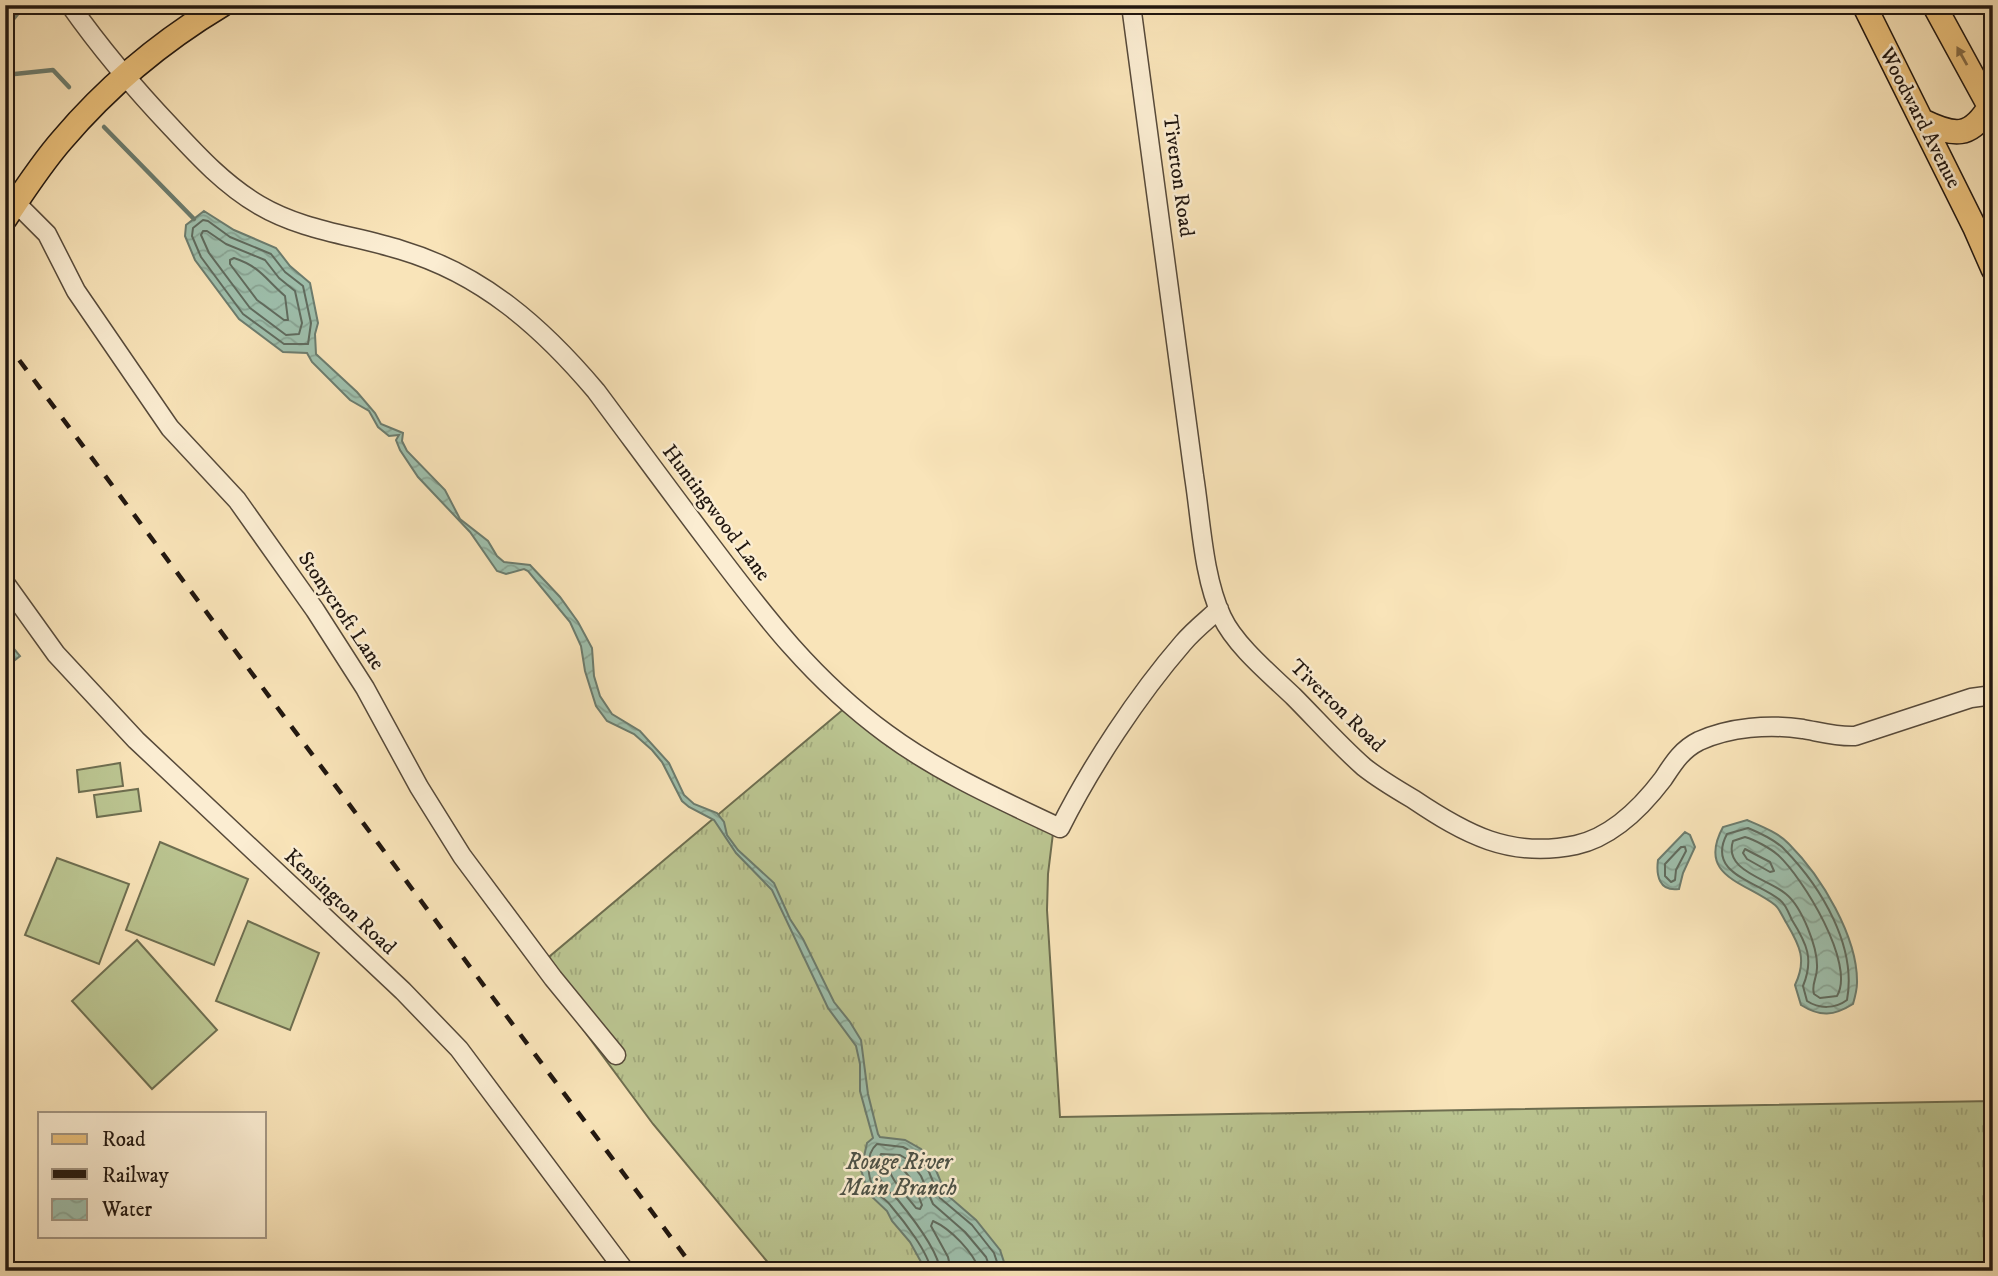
<svg xmlns="http://www.w3.org/2000/svg" width="1998" height="1276" viewBox="0 0 1998 1276" font-family="'IM FELL DW Pica',serif">
<style>
.grass{fill:url(#grass-tufts);stroke:#6e6e50;stroke-width:2}
.pitch{fill:#bbc591;stroke:#6e6e50;stroke-width:2}
.water{fill:url(#water-waves);stroke:#6c7c6e;stroke-width:2}
.lines{fill:none;stroke-linecap:round;stroke-linejoin:round}
.shore{stroke:#606b5e;stroke-width:2}
.stream{stroke:#6c7c6e;stroke-width:4.5}
.minor-casing{stroke:#574a3a;stroke-width:21}
.major-casing{stroke:#211710;stroke-width:26}
.minor{stroke:#fbedd2;stroke-width:18}
.major{stroke:#ecc27c;stroke-width:23}
.rail{stroke:#211710;stroke-width:4.5;stroke-dasharray:12 12;stroke-linecap:butt}
.oneway{fill:#866c46}
.labels{text-anchor:middle;dominant-baseline:central;stroke-width:5;stroke-linejoin:round;paint-order:stroke}
.street-label{font-size:21px;fill:#211710;stroke:#fbedd2}
.water-label{font-size:23px;font-style:italic;fill:#4d5247;stroke:#fbedd2}
</style>
<defs>
<pattern id="grass-tufts" width="24" height="20" patternUnits="userSpaceOnUse" patternTransform="scale(1.75)"><rect width="24" height="20" fill="#bbc591"/><path d="M3 7l-1-3M5 7V3M7 7l1-3M15 17l-1-3M17 17v-4M19 17l1-3" fill="none" stroke="#a0a87c"/></pattern>
<pattern id="water-waves" width="16" height="10" patternUnits="userSpaceOnUse" patternTransform="scale(1.75)"><rect width="16" height="10" fill="#9ebfac"/><path d="M0 5q4-4 8 0t8 0" fill="none" stroke="#88a393"/></pattern>
</defs>
<rect width="100%" height="100%" fill="#f9e4b9"/>
<filter id="stains"><feTurbulence type="fractalNoise" baseFrequency=".00286" numOctaves="4"/><feColorMatrix values="0 0 0 0 .2 0 0 0 0 .09 0 0 0 0 .02 0 0 0 .5 -.17"/></filter>
<radialGradient id="worn" r=".72"><stop offset=".6" stop-color="#630" stop-opacity="0"/><stop offset="1" stop-color="#630" stop-opacity=".3"/></radialGradient>
<path class="grass" d="M 852,702 L 871,719 L 1054,825 L 1048,874 L 1047,910 L 1060,1117 L 1993,1101 L 1993,1271 L 775,1271 L 653,1124 L 537,967 Z"/>
<path class="pitch" d="M 120,763 L 123,786 L 79,792 L 77,770 Z
M 138,789 L 141,811 L 97,817 L 94,795 Z
M 160,842 L 248,879 L 214,965 L 126,930 Z
M 57,858 L 129,884 L 99,964 L 25,935 Z
M 248,921 L 319,953 L 290,1030 L 216,1001 Z
M 137,940 L 217,1030 L 152,1089 L 72,1001 Z"/>
<path class="water" d="M 204,211 L 234,230 L 276,248 L 290,266 L 310,283 L 318,323 L 315,334 L 316,354 L 357,392 L 375,413 L 381,424 L 403,433 L 402,441 L 407,451 L 445,490 L 460,519 L 488,541 L 497,556 L 504,562 L 530,565 L 560,597 L 578,622 L 592,648 L 594,676 L 600,696 L 612,714 L 640,731 L 669,763 L 684,795 L 694,804 L 717,813 L 724,822 L 727,835 L 738,850 L 774,883 L 790,919 L 803,939 L 834,1002 L 850,1022 L 861,1040 L 868,1094 L 878,1134 L 880,1137 L 905,1140 L 921,1149 L 935,1168 L 946,1194 L 976,1220 L 1000,1250 L 1007,1271 L 926,1271 L 910,1242 L 892,1221 L 887,1211 L 869,1194 L 861,1170 L 867,1143 L 873,1138 L 860,1091 L 860,1064 L 856,1046 L 828,1008 L 772,890 L 736,853 L 714,820 L 689,807 L 682,801 L 662,762 L 652,750 L 634,734 L 607,721 L 596,706 L 585,671 L 581,646 L 570,622 L 528,571 L 524,569 L 506,574 L 497,571 L 470,532 L 418,477 L 400,450 L 396,440 L 399,435 L 389,436 L 378,427 L 369,411 L 350,400 L 312,362 L 307,353 L 283,352 L 239,319 L 195,260 L 185,236 L 186,225 Z
M 5,638 L 20,656 L 5,668 Z
M 1747,820 C 1761,826 1779,833 1789,844 C 1821,876 1858,937 1857,983 C 1857,990 1855,997 1853,1004 C 1834,1016 1820,1017 1801,1005 L 1795,985 C 1807,960 1800,946 1787,924 C 1783,918 1780,909 1775,905 C 1746,882 1696,877 1723,827 Z
M 1685,832 L 1690,835 L 1695,847 L 1683,873 L 1679,889 C 1659,892 1656,875 1658,860 Z"/>
<g class="lines">
<path class="shore" d="M 203,220 L 208,221 L 230,237 L 271,254 L 285,272 L 303,286 L 311,323 L 308,344 L 284,344 L 243,314 L 201,257 L 192,236 L 193,228 Z
M 203,231 L 207,231 L 226,244 L 265,260 L 279,278 L 295,291 L 302,323 L 299,334 L 286,335 L 250,308 L 209,253 L 201,235 Z
M 234,258 C 261,267 265,279 285,296 L 288,320 L 284,320 L 257,300 L 230,264 L 230,260 Z
M 1748,828 C 1760,833 1776,840 1785,850 C 1821,887 1857,946 1847,1000 C 1835,1009 1819,1009 1807,1001 L 1803,986 C 1814,959 1807,944 1792,920 C 1789,914 1786,905 1781,901 C 1761,882 1705,875 1727,834 Z
M 1745,837 C 1755,840 1770,848 1778,855 C 1803,878 1856,964 1837,996 L 1820,998 L 1814,994 C 1811,984 1817,979 1817,968 C 1818,948 1802,907 1786,894 C 1769,879 1723,871 1733,841 Z
M 1681,847 L 1685,847 L 1686,851 L 1676,870 L 1675,880 L 1671,882 L 1665,876 L 1665,864 Z
M 1745,849 L 1770,862 L 1774,871 L 1770,872 L 1747,859 L 1743,853 Z
M 890,1165 C 909,1165 916,1190 922,1205 L 920,1209 L 916,1208 C 907,1196 893,1183 889,1169 Z
M 931,1271 C 929,1253 903,1220 891,1206 C 887,1200 879,1196 875,1190 C 867,1178 865,1154 877,1144 L 903,1147 L 916,1154 L 929,1172 L 940,1198 L 972,1225 L 994,1253 L 1000,1271
M 940,1271 C 939,1251 911,1216 898,1200 C 894,1195 886,1191 883,1185 C 877,1175 876,1163 881,1154 L 900,1155 L 910,1161 L 921,1176 L 933,1204 L 965,1232 L 986,1257 L 991,1271
M 951,1271 L 948,1257 L 931,1226 L 933,1221 C 951,1229 973,1252 980,1271"/>
<path class="stream" d="M 5,29 L 24,5
M 5,75 L 53,70 L 69,87
M 104,127 L 194,219"/>
<g class="minor-casing">
<path id="minor" d="M 70,5 C 101,49 135,89 172,128 C 199,157 225,185 259,205 C 303,231 353,235 401,250 C 482,274 542,327 596,391 C 634,442 672,494 710,544 C 765,617 813,680 887,734 C 940,773 1001,800 1060,828 C 1091,766 1138,695 1183,643 C 1194,630 1207,620 1219,609
M 1131,5 L 1194,476 C 1201,520 1203,577 1222,617 C 1235,645 1270,674 1293,696 C 1316,719 1339,745 1364,767 C 1379,779 1396,789 1413,799 C 1465,834 1510,859 1576,845 C 1612,837 1641,808 1663,779 C 1673,764 1681,750 1699,741 C 1730,727 1769,724 1803,729 C 1820,732 1838,737 1855,736 L 1971,698 L 1993,695
M 16,203 L 47,234 L 76,291 L 170,428 L 237,500 L 315,610 L 365,688 L 419,787 L 462,856 L 553,978 L 616,1055
M 5,583 L 56,654 L 136,740 L 403,991 L 459,1049 L 625,1271"/>
</g>
<g class="major-casing">
<path id="major" d="M 1864,5 L 1975,228 L 1993,269
M 1934,5 L 1993,113
M 1923,121 C 1954,136 1970,139 1990,106
M 5,219 C 23,192 41,164 62,140 C 107,87 162,41 222,5"/>
</g>
<use href="#minor" class="minor"/>
<use href="#major" class="major"/>
<path class="rail" d="M 5,341 L 696,1271"/>
</g>
<defs><path id="oneway-solid" d="M-6-.8H1V-3.2L6.5 0L1 3.2V.8H-6Z" transform="scale(1.75)"/></defs>
<use class="oneway" href="#oneway-solid" transform="translate(1962 56) rotate(-119)"/>
<g class="labels">
<g class="street-label">
<text transform="translate(1920 118) rotate(63)">Woodward Avenue</text>
<text transform="translate(1178 176) rotate(82)">Tiverton Road</text>
<text transform="translate(716 513) rotate(53)">Huntingwood Lane</text>
<text transform="translate(341 611) rotate(56)">Stonycroft Lane</text>
<text transform="translate(1337 706) rotate(44)">Tiverton Road</text>
<text transform="translate(340 902) rotate(43)">Kensington Road</text>
</g>
<g class="water-label">
<text x="899" y="1162">Rouge River<tspan x="899" dy="26">Main Branch</tspan></text>
</g>
</g>
<rect width="1998" height="1276" fill="none" stroke="#f9e4b9" stroke-width="28"/>
<rect x="7" y="7" width="1984" height="1262" fill="none" stroke="#211710" stroke-width="3.5"/>
<rect x="14" y="14" width="1970" height="1248" fill="none" stroke="#211710" stroke-width="2"/>
<rect x="38" y="1112" width="228" height="126" fill="#fbedd2" stroke="#a49784" stroke-width="2"/>
<rect x="52" y="1134" width="35" height="10" fill="#ecc27c" stroke="#a49784" stroke-width="2"/>
<text x="102" y="1146" font-size="21" fill="#211710">Road</text>
<rect x="52" y="1169" width="35" height="10" fill="#211710" stroke="#a49784" stroke-width="2"/>
<text x="102" y="1182" font-size="21" fill="#211710">Railway</text>
<rect x="52" y="1199" width="35" height="21" fill="url(#water-waves)" stroke="#a49784" stroke-width="2"/>
<text x="102" y="1216" font-size="21" fill="#211710">Water</text>
<rect width="100%" height="100%" filter="url(#stains)"/>
<rect width="100%" height="100%" fill="url(#worn)"/>
</svg>
